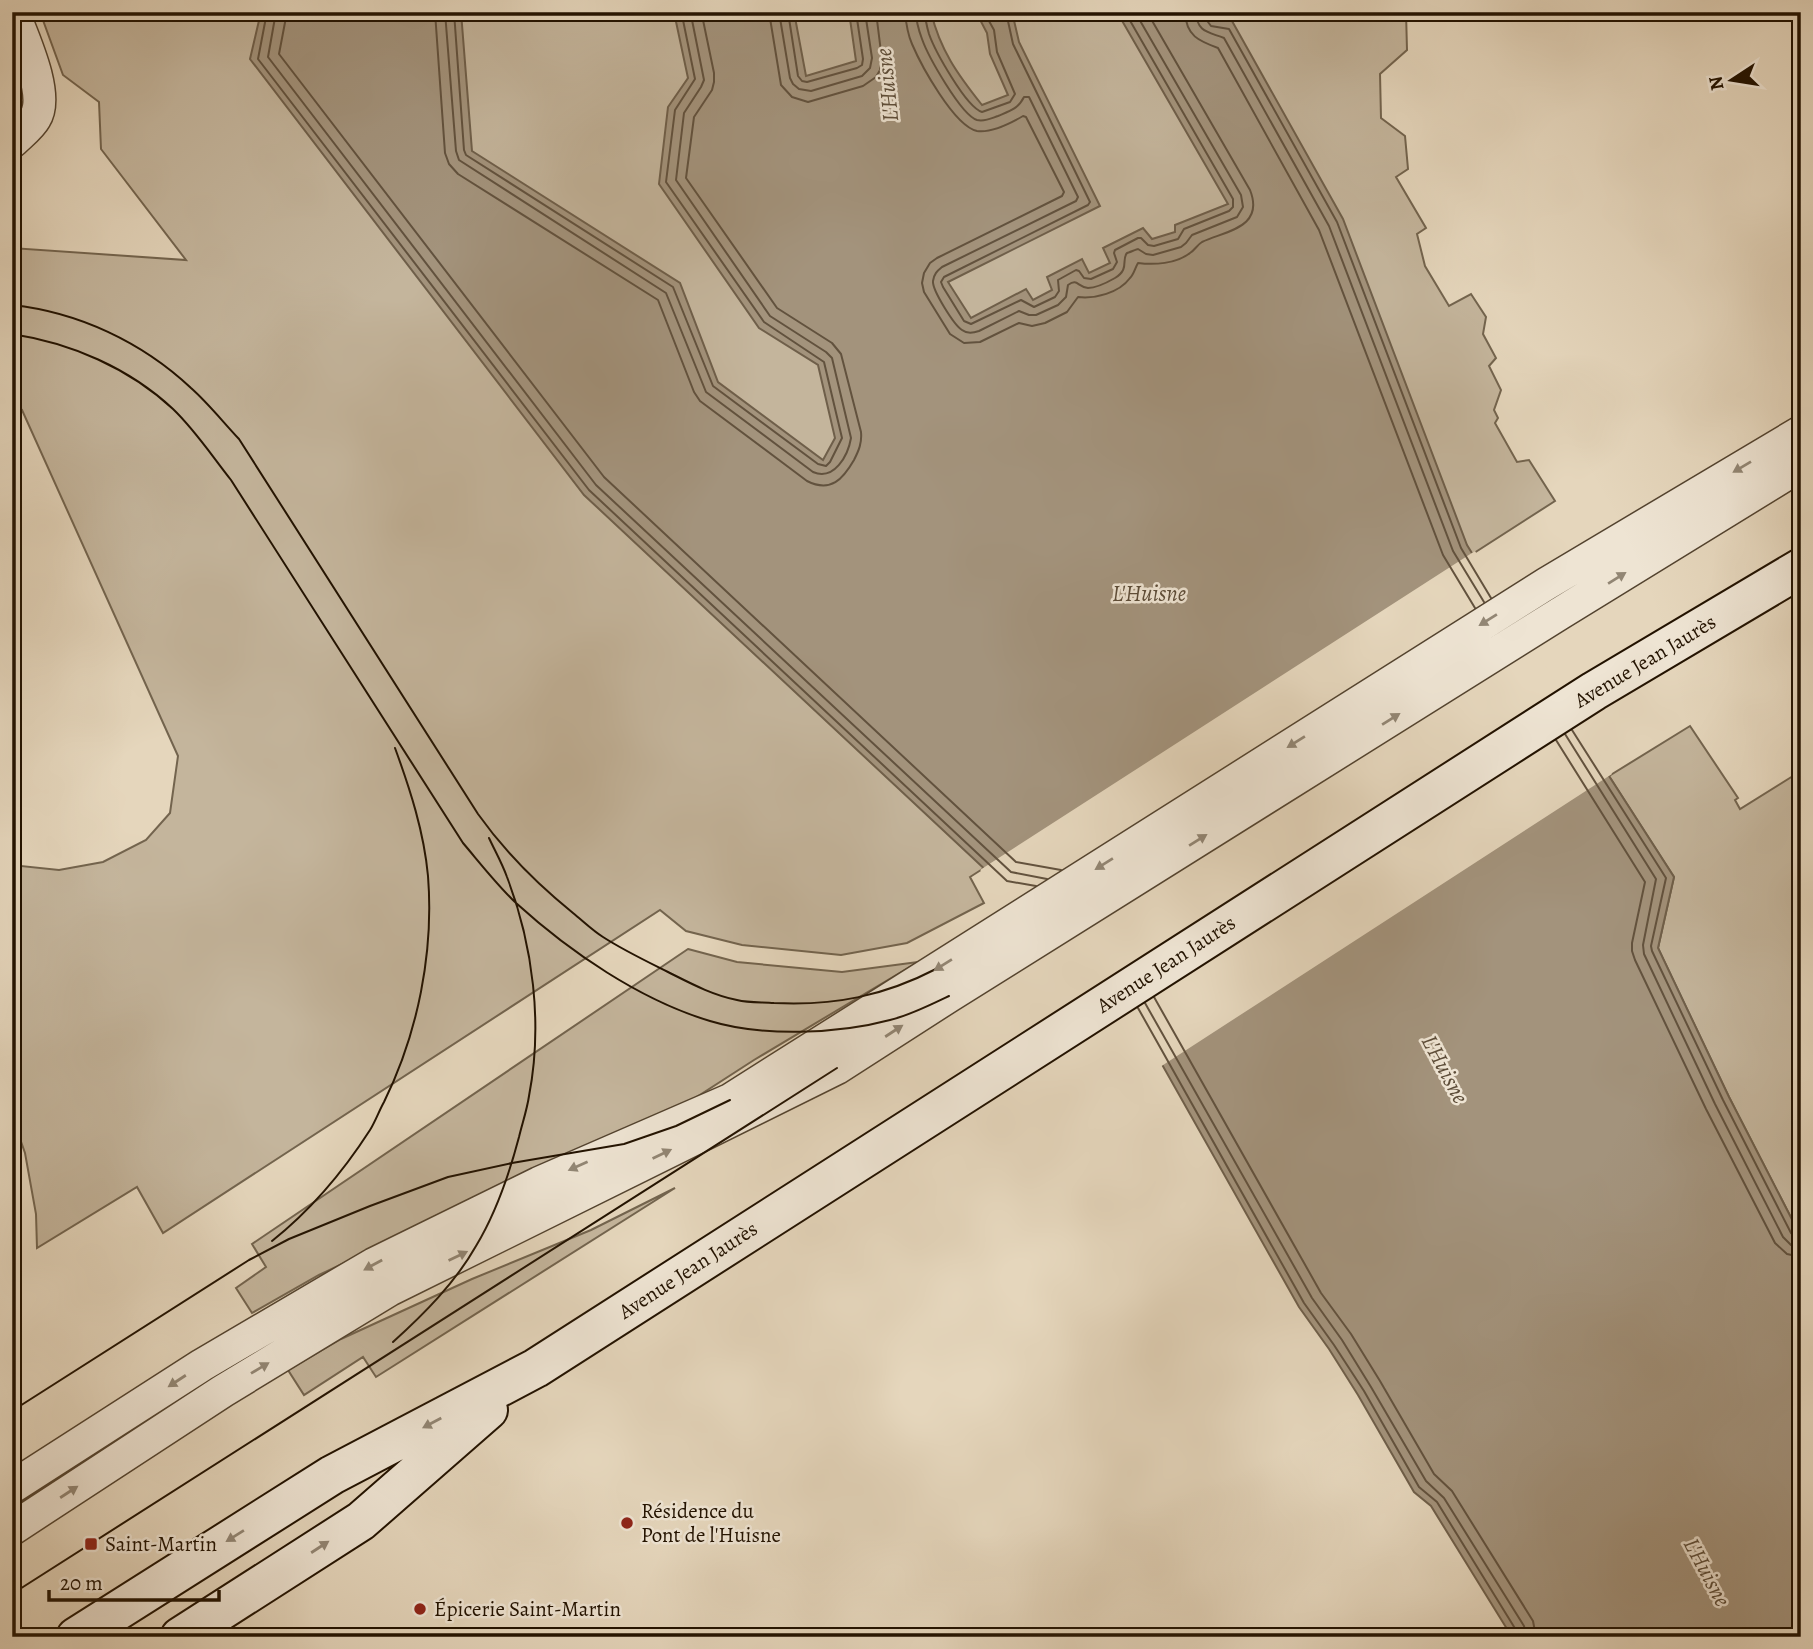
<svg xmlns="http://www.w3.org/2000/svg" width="1813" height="1649" viewBox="0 0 1813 1649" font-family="Alegreya,serif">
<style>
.green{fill:#c4b59c;stroke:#73644e;stroke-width:2}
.water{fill:#a3937c;stroke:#6f5f4a;stroke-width:2}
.pier{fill:#e5d6bc}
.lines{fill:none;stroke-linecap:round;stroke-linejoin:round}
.shore{stroke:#62523e;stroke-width:2}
.service-casing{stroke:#53432f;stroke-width:35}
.secondary-casing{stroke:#221200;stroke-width:42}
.service{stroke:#eee4d3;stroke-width:32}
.secondary{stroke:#eee4d3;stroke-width:38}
.tram{stroke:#221200;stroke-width:2}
.oneway{fill:#928674}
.poi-dot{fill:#8f2418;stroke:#eee4d3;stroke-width:2.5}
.labels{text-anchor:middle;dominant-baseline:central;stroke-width:5;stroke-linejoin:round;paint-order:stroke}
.street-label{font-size:21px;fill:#221200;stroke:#eee4d3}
.poi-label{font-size:21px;fill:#221200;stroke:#eee4d3;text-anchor:start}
.water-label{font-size:23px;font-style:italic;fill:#5c4c38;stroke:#eee4d3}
</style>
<rect width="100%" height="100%" fill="#e5d6bc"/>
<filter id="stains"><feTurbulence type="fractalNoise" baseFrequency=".00286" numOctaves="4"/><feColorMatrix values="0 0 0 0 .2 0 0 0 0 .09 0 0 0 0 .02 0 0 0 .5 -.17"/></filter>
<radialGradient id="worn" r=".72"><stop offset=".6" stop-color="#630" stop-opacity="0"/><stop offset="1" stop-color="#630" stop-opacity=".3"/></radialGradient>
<path class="green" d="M 40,12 L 1406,12 L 1407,50 L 1380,74 L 1381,118 L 1405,136 L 1408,169 L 1396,177 L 1426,228 L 1417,234 L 1425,266 L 1449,306 L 1471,294 L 1486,317 L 1483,334 L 1496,358 L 1489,366 L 1501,390 L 1494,410 L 1498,418 L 1495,423 L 1517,462 L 1529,460 L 1555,501 L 970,877 L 984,903 L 907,943 L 841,955 L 742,945 L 686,931 L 660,910 L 163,1233 L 137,1187 L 37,1248 L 36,1214 L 25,1153 L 12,1116 L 12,865 L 59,870 L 103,862 L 146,840 L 170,813 L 178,756 L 22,410 L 12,413 L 12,248 L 186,260 L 101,149 L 99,102 L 63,75 Z
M 1690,726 L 1738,798 L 1735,800 L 1740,809 L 1801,771 L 1801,1237 L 1729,1097 L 1658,948 L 1674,877 L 1609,776 Z
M 688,949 L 737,962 L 842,972 L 918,962 L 754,1060 L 664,1118 L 407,1233 L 319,1275 L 252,1313 L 236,1288 L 266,1267 L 252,1244 Z
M 675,1188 L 376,1377 L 363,1357 L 304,1395 L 288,1370 L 341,1339 L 472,1279 L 591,1230 Z"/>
<path class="water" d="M 261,12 L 461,12 L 472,151 L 680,283 L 718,382 L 823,460 L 835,438 L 818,365 L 759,328 L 659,184 L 668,107 L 688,78 L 675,17 L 679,12 L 794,12 L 806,76 L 856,61 L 849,12 L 931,12 C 940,50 958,75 982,105 L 1008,95 L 990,54 L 987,33 L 976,12 L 1012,12 L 1019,42 L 1100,206 L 948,282 L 971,318 L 1026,289 L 1033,300 L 1052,290 L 1047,277 L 1082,259 L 1089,273 L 1110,263 L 1103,248 L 1143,228 L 1152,239 L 1175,232 L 1175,225 L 1228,204 L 1117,12 L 1210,12 L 1215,20 L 1232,21 L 1343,219 L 1467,545 L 1609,776 L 1674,877 L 1658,948 L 1729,1097 L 1801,1237 L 1801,1637 L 1512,1637 L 1431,1506 L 1414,1492 L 1358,1395 L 1329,1349 L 1299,1307 L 1068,898 L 1005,888 L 584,495 L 250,59 Z"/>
<path class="pier" d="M 1475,551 L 1612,774 L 1160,1067 L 1066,901 L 1004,891 L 980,870 Z"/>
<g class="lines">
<path class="shore" d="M 267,12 L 258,59 L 589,490 L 1007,881 L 1036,886
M 276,12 L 268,57 L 596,485 L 1011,872 L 1047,879
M 287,12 L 279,54 L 604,477 L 1016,862 L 1061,870
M 435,12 L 445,153 L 449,164 L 458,174 L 658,300 L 694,392 L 700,401 L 807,481 C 831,493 843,479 854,460 C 859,450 862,443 861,432 L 841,354 L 832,343 L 777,308 L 686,178 L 694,117 L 712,90 L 714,82 L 714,73 L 703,20 L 703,12
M 445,12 L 456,151 L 459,160 L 666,293 L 706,392 L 813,472 C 834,481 848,456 851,438 L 832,358 L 826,352 L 770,316 L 676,180 L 684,113 L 701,87 L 704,80 L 692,20 L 693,12
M 454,12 L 464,150 L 466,155 L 673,287 L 713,386 L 818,464 L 826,466 L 830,462 L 842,438 L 824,362 L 764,322 L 666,182 L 675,110 L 695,79 L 683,20 L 684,12
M 769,12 L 781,85 L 792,97 L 808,102 L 863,86 L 876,77 L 880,70 L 882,60 L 876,12
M 779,12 L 790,78 L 793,84 L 799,89 L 811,91 L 862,76 L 870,68 L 872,58 L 865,12
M 788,12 L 798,76 L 802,81 L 807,82 L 857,68 L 862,65 L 863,59 L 856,12
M 905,12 C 906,23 908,35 912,44 C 921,65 954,126 977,131 C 991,133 1011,123 1023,116 L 1026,117 L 1064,192 L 1062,196 L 937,258 L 930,263 L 924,273 L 922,283 L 924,292 L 950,334 L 964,343 L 980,342 L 1019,323 L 1032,326 L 1045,323 L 1067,312 L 1078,297 C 1095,299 1119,293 1130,278 C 1134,274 1135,268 1138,263 C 1154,265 1176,264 1190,253 C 1195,250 1197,245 1202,242 C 1225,231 1265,228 1250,190 L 1147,12
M 916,12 C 916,21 919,31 922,39 C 928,56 961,115 977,120 C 985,122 992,118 998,116 C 1010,111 1018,109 1024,97 L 1029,97 L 1078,197 L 1076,201 L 942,267 C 937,271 934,274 933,281 C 932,290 954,325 962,330 C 967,334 973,333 979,331 L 1019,311 L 1029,315 L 1036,315 L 1058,305 L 1066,297 L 1068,285 C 1078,278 1077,287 1088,288 C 1097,288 1108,282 1115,278 C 1130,269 1121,260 1127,253 C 1128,253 1137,249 1138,249 L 1146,254 L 1153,255 L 1181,247 L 1186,243 L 1192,235 L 1237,217 L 1243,207 L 1241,195 L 1135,12
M 925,12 C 925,19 927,27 929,34 C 935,51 966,107 982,112 L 1010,102 L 1015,94 L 997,52 L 994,30 L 984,12
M 1006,12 L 1013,44 L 1090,202 L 1088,205 L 944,277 L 941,282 L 943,287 L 964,321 L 971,324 L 1021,300 L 1034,307 L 1055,297 L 1059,291 L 1058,280 L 1076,270 L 1079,271 L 1084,278 L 1091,279 L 1113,269 L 1117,262 L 1114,253 L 1115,250 L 1138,238 L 1141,238 L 1148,245 L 1154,246 L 1178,239 L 1184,229 L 1229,211 L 1233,207 L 1233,199 L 1125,12
M 1185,12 C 1186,36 1199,41 1218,48 L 1319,230 L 1443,555 L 1475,608
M 1196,12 C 1197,33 1209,32 1224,38 L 1329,226 L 1453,551 L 1484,602
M 1205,12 L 1205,18 L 1211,26 L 1229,29 L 1337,222 L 1461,548 L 1491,598
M 1572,730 L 1666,878 L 1651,946 L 1652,951 L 1723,1100 L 1791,1233 L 1795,1237 L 1801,1238
M 1565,734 L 1656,879 L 1643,945 L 1644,954 L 1715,1104 L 1783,1237 L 1791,1245 L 1801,1247
M 1556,740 L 1645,882 L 1632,943 L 1632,951 L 1635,960 L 1706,1109 L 1775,1243 L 1787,1254 L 1801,1257
M 1154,997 L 1321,1293 L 1351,1334 L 1380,1381 L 1434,1474 L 1452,1491 L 1533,1621 L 1536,1637
M 1145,1003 L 1312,1298 L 1342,1340 L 1371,1387 L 1426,1481 L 1444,1498 L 1524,1626 L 1526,1637
M 1138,1008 L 1304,1303 L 1334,1345 L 1364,1391 L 1419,1487 L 1437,1502 L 1516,1630 L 1517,1637"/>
<g class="service-casing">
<path id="service" d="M 12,142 C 20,134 30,127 35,118 C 50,95 22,36 13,12
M 12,1487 L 202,1365 L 374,1264 L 539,1183 L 730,1100 L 1546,584 L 1801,432
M 12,1529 L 223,1391 L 389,1290 L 837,1068 L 949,996 L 1559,614 L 1801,465"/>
</g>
<g class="secondary-casing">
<path id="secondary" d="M 76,1637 L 332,1475 L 536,1368 L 1594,691 L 1801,568
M 180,1637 L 361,1521 L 488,1410"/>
</g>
<use href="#service" class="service"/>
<use href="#secondary" class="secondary"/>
<path class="tram" d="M 12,305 C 78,312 142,342 191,388 C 208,403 223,422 239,439 L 478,814 C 505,852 537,884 573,913 C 583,921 592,930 603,937 C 623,950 646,961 668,972 C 690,983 712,995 737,1000 C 749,1003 762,1002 774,1003 C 835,1006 884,996 938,968
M 12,334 C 71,343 129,368 173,409 C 195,430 212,456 231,480 L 463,843 C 480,863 497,885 516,903 C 570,952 640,1000 710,1021 C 762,1037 838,1034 890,1020 C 911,1015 930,1005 949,996
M 272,1241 C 311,1210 343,1172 370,1130 C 375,1122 379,1111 384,1102 C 418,1033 434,952 428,876 C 424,832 410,789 395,748
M 393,1342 C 424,1314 455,1283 476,1246 C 496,1213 509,1175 519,1137 C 522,1124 527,1110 529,1096 C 543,1024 533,945 507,877 C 502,863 495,851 489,838
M 12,1411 L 249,1260 L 289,1239 L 370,1206 L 448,1177 L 512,1163 L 624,1144 L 676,1126 L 730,1100
M 12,1594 L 837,1068"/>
</g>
<defs><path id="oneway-solid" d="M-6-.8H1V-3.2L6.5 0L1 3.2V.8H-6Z" transform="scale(1.75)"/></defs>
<g class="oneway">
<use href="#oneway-solid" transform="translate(1742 467) rotate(149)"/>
<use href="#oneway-solid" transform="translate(1617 578) rotate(-32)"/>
<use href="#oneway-solid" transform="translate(1488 620) rotate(148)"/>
<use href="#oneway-solid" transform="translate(1391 719) rotate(-32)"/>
<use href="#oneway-solid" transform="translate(1296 742) rotate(148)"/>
<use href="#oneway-solid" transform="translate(1198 840) rotate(-32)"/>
<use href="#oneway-solid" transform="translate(1104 864) rotate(148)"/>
<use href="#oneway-solid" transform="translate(943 965) rotate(148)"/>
<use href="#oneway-solid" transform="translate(894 1031) rotate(-33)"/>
<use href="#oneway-solid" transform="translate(662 1154) rotate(-26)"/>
<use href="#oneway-solid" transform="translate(578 1166) rotate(156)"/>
<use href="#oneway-solid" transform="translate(458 1256) rotate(-26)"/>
<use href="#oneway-solid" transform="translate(373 1265) rotate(151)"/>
<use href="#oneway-solid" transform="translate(260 1368) rotate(-31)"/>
<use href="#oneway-solid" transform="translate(177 1381) rotate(147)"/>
<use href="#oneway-solid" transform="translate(432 1423) rotate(152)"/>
<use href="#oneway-solid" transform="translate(69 1492) rotate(-33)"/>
<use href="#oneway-solid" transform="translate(235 1536) rotate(148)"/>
<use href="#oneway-solid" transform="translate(320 1547) rotate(-33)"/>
</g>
<g class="poi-dot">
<circle cx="627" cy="1523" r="7"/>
<rect x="84" y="1537" width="14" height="14" rx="3.5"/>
<circle cx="420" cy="1609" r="7"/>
</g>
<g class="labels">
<g class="street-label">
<text transform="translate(1645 661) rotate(-31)">Avenue Jean Jaurès</text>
<text transform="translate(1166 964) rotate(-33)">Avenue Jean Jaurès</text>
<text transform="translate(688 1270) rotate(-33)">Avenue Jean Jaurès</text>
</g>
<g class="poi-label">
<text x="641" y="1511">Résidence du<tspan x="641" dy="24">Pont de l'Huisne</tspan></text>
<text x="105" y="1544">Saint-Martin</text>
<text x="434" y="1609">Épicerie Saint-Martin</text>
</g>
<g class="water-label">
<text transform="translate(887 85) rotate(-96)">L'Huisne</text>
<text x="1149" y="593">L'Huisne</text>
<text transform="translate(1445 1069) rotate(62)">L'Huisne</text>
<text transform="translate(1707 1572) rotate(62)">L'Huisne</text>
</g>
</g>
<rect width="1813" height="1649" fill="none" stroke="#e5d6bc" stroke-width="42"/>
<rect x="14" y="14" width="1785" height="1621" fill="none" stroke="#221200" stroke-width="3.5"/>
<rect x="21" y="21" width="1771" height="1607" fill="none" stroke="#221200" stroke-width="2"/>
<g transform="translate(1732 80) rotate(258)" stroke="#eee4d3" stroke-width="5" paint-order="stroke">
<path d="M0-5L12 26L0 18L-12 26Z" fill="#221200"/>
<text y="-10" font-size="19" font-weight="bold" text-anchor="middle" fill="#221200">N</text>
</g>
<path d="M49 1590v10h170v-10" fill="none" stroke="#221200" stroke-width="3.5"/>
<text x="60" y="1590" font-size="21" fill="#221200" stroke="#eee4d3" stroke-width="5" paint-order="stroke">20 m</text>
<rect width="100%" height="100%" filter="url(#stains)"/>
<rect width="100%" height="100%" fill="url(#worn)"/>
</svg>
